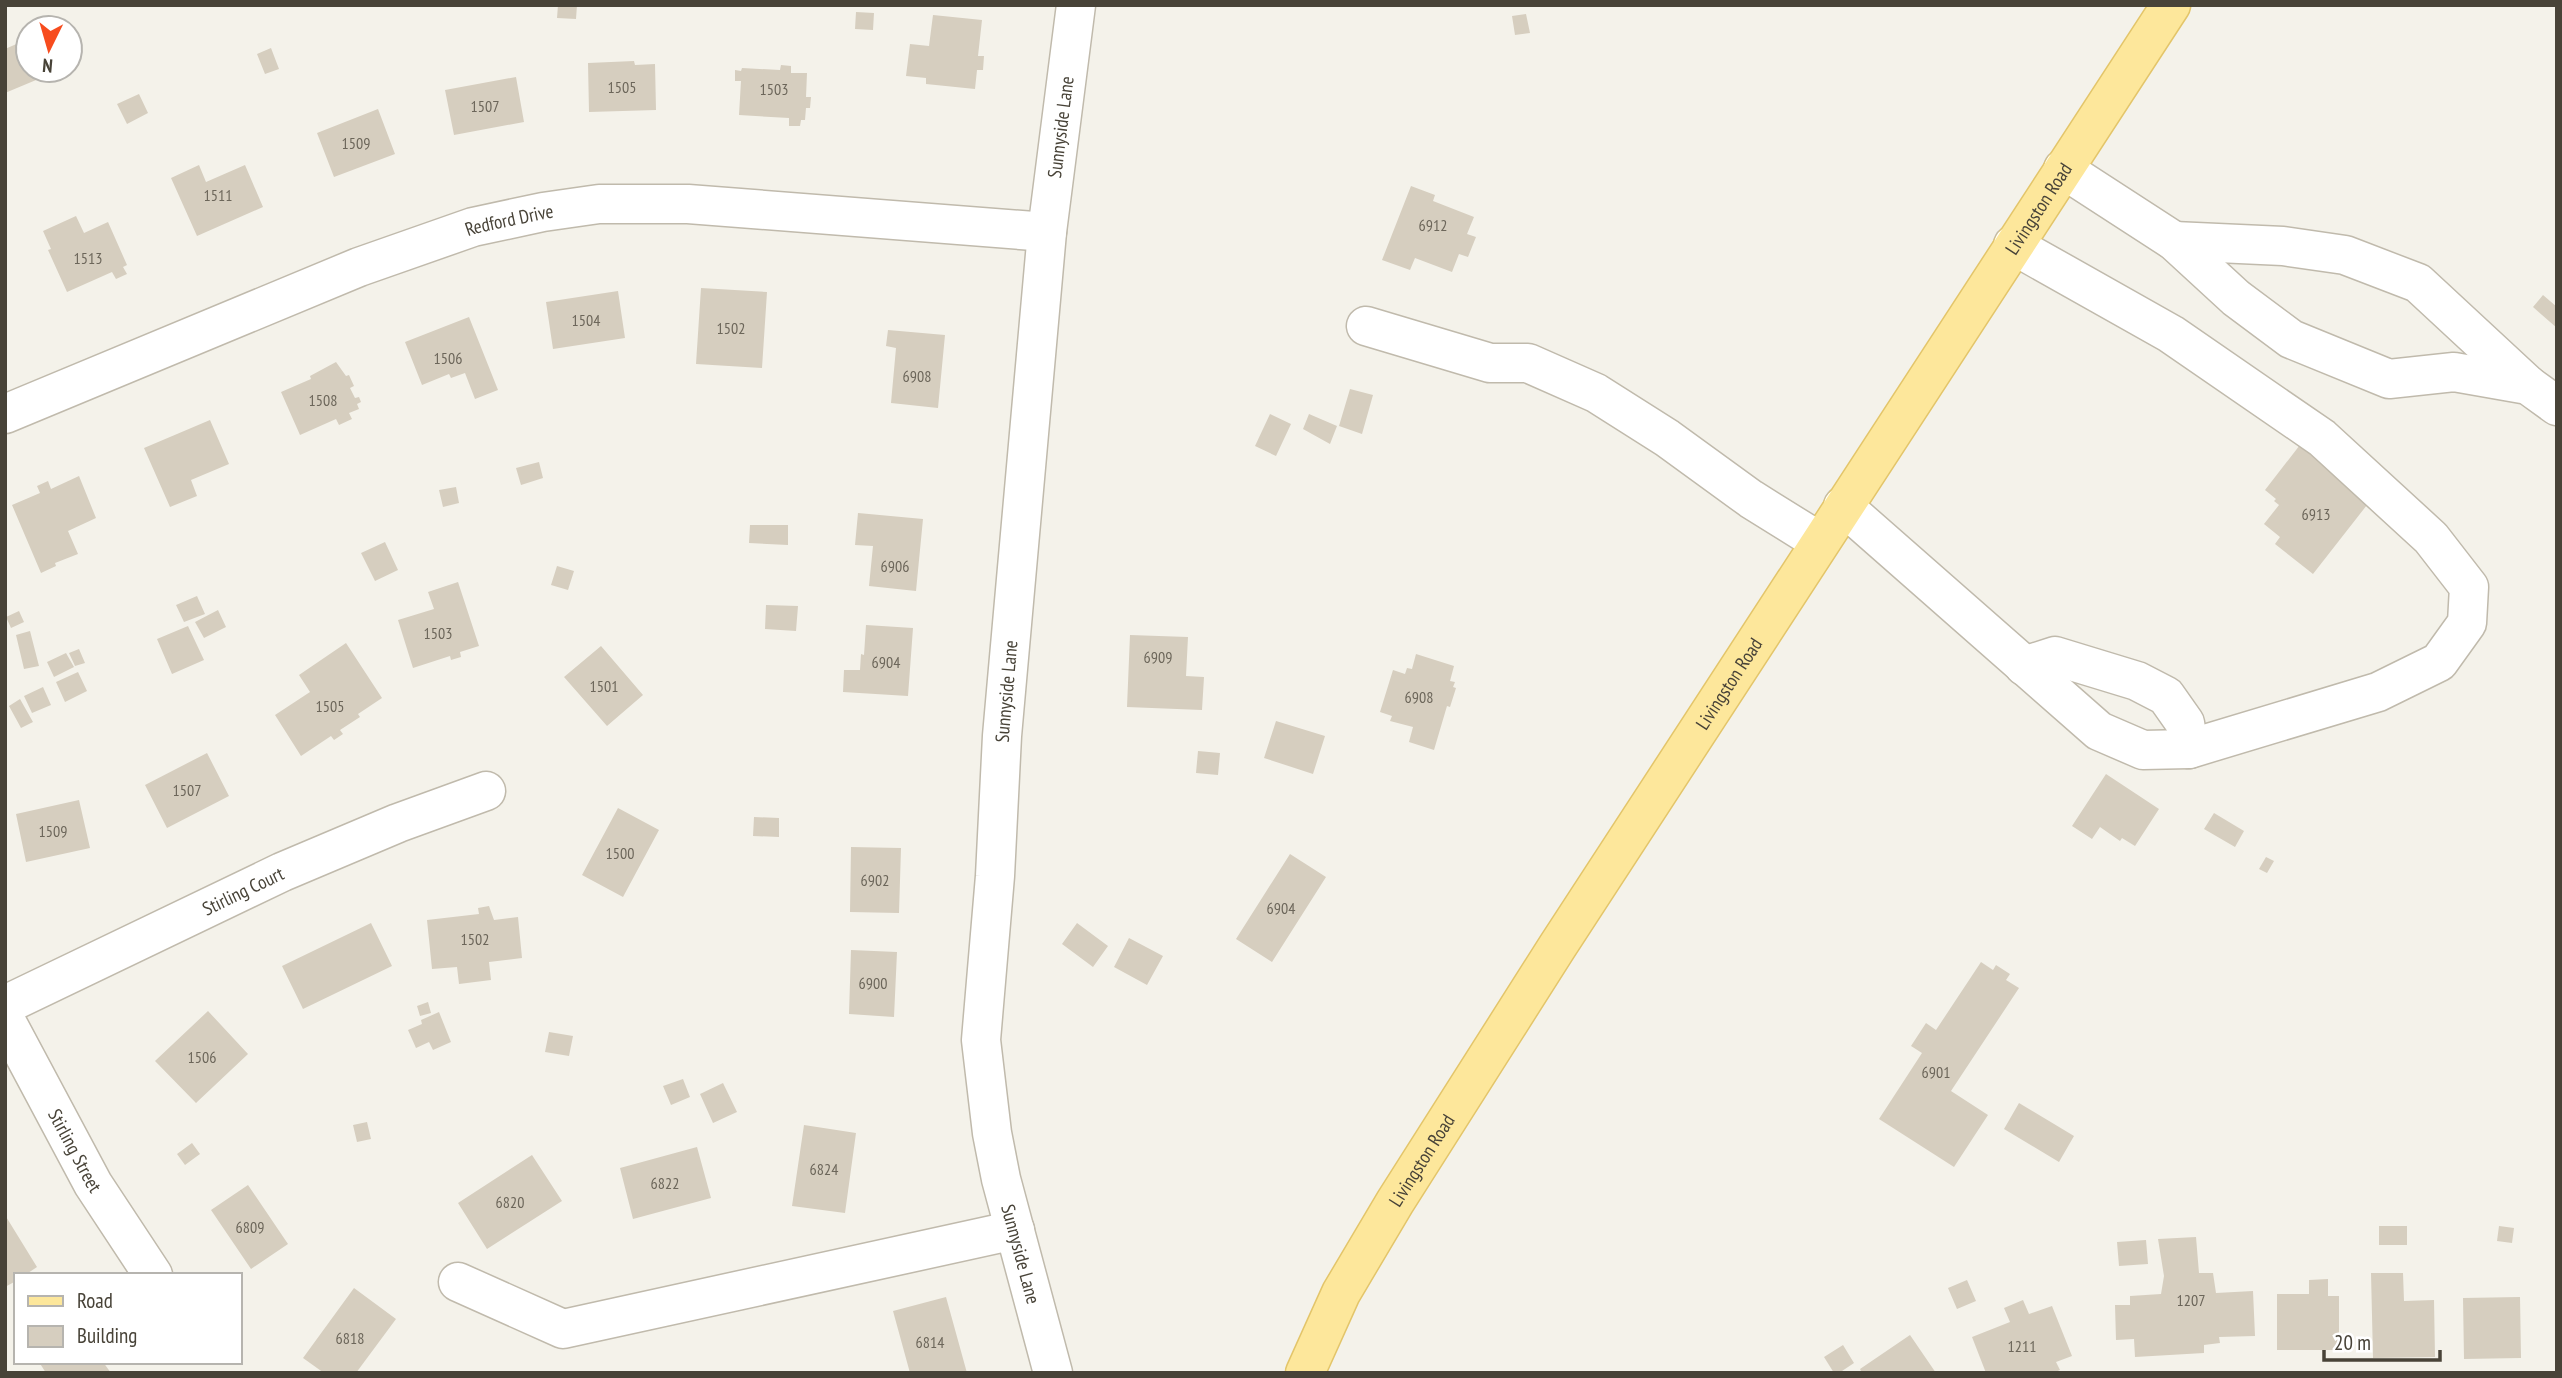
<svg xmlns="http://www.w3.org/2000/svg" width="2562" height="1378" viewBox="0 0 2562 1378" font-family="'PT Sans Narrow',sans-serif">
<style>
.building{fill:#d6cebf}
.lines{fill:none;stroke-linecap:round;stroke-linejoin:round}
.minor-casing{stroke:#c0baac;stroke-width:41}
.major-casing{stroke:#e3c56a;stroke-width:41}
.minor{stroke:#fff;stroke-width:38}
.major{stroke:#fde79b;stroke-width:38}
.labels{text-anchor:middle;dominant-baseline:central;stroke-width:5;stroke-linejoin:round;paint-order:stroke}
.number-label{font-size:16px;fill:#6c665a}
.street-label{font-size:19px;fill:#484338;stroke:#fff}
</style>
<rect width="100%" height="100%" fill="#f4f2ea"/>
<path class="building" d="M 558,5 L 577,5 L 576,19 L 557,18 Z
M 856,12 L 874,13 L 873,30 L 855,29 Z
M 1526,14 L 1530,33 L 1515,35 L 1512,16 Z
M 933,15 L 982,20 L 978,56 L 984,56 L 983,70 L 977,70 L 975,89 L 926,84 L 926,78 L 906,76 L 910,44 L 929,46 Z
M 28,39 L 28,70 L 60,70 L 5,93 L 5,49 Z
M 271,48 L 279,69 L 265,74 L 257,54 Z
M 634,61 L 635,65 L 655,64 L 656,110 L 589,112 L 588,63 Z
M 781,65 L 791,66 L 791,73 L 807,73 L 806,97 L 811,97 L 810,108 L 806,108 L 805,120 L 801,120 L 800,126 L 789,126 L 789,118 L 739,115 L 741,81 L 735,81 L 735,70 L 741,71 L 742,68 L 780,70 Z
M 516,77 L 524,122 L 454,135 L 445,90 Z
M 139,94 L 148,113 L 127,124 L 117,104 Z
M 378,109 L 395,154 L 334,177 L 317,133 Z
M 199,165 L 206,182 L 245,165 L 263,207 L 197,236 L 171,178 Z
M 1411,186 L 1435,195 L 1433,201 L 1474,217 L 1467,234 L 1476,237 L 1468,257 L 1459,254 L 1452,272 L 1415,258 L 1410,270 L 1382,260 Z
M 76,216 L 84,233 L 108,222 L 127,265 L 123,267 L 127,274 L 116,279 L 112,272 L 67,292 L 48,250 L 51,249 L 43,231 Z
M 701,288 L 767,292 L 762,368 L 696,364 Z
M 618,291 L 625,338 L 553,349 L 546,302 Z
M 2543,295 L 2557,307 L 2557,328 L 2533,307 Z
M 469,317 L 498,390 L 475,399 L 465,373 L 451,378 L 449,374 L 422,385 L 405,342 Z
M 888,330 L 945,335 L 938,408 L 891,403 L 896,348 L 886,346 Z
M 336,362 L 346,376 L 349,375 L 354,386 L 350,388 L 355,398 L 359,397 L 361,402 L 357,404 L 359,409 L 349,413 L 352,419 L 339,425 L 336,419 L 300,435 L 281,392 L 311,379 L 310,376 Z
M 1350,389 L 1373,395 L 1362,434 L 1339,426 Z
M 1270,414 L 1291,424 L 1276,456 L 1255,446 Z
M 1309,414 L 1337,426 L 1330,444 L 1303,429 Z
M 210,420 L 229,464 L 191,480 L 197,496 L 170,507 L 144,448 Z
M 2303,441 L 2374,496 L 2313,574 L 2275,544 L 2280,537 L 2264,524 L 2279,505 L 2274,501 L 2276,499 L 2265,490 Z
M 539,462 L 543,478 L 521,485 L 516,468 Z
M 79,476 L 96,518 L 68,531 L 78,554 L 55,563 L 56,566 L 41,573 L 12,505 L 40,493 L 37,486 L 48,481 L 51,489 Z
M 456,487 L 459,503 L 443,507 L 439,490 Z
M 858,513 L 923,519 L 916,591 L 869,586 L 873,546 L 855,545 Z
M 750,525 L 788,525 L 788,545 L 749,543 Z
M 385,542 L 398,570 L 375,581 L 361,553 Z
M 557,566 L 574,571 L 568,590 L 551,585 Z
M 458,582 L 479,646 L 460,652 L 461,657 L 451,660 L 450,656 L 413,668 L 398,620 L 434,609 L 428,592 Z
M 197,596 L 205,614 L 184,622 L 176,605 Z
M 766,605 L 798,606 L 796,631 L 765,629 Z
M 218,610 L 226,627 L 204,638 L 195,622 Z
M 19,611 L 24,622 L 11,628 L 6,617 Z
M 866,625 L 913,628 L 908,696 L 843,692 L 844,670 L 860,670 L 861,654 L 864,655 Z
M 188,626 L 204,660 L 172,674 L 157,639 Z
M 30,631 L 39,666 L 24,669 L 16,635 Z
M 1130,635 L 1188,637 L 1186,676 L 1204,677 L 1202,710 L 1127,707 Z
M 346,643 L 382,698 L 358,714 L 360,717 L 340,730 L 343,734 L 334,740 L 331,736 L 301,756 L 275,715 L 310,692 L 299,675 Z
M 601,646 L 643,695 L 607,726 L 564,677 Z
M 79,649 L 85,663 L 75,666 L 69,653 Z
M 66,653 L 74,667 L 54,677 L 47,662 Z
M 1416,654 L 1454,666 L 1450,681 L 1455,682 L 1453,687 L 1456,688 L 1450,707 L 1447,706 L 1434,750 L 1409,742 L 1413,727 L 1390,721 L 1392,716 L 1380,712 L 1393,670 L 1405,674 L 1407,668 L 1412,669 Z
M 78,672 L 87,691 L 65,702 L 56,682 Z
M 43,687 L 51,705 L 32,713 L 24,696 Z
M 20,699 L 33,722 L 21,728 L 9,706 Z
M 1276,721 L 1325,736 L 1313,774 L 1264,758 Z
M 1198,751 L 1220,753 L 1218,775 L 1196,773 Z
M 207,753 L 229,796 L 167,828 L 145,785 Z
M 2106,774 L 2159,809 L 2135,846 L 2122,838 L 2120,841 L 2100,827 L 2092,839 L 2072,826 Z
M 79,800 L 90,848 L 26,862 L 16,814 Z
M 618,808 L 659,830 L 623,897 L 582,875 Z
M 2214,813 L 2244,831 L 2235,847 L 2204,829 Z
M 754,817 L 779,818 L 779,837 L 753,836 Z
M 851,847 L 901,848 L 899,913 L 850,912 Z
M 1290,854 L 1326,877 L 1272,962 L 1236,939 Z
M 2266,857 L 2274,861 L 2267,873 L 2259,869 Z
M 489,906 L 494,920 L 518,917 L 522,958 L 489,962 L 491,980 L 459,984 L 457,967 L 432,969 L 427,920 L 479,914 L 478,908 Z
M 371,923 L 392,966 L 303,1009 L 282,966 Z
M 1077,923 L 1108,946 L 1093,967 L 1062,944 Z
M 1129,938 L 1163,956 L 1147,985 L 1114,967 Z
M 851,950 L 897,952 L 894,1017 L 849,1014 Z
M 1981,962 L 1993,970 L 1996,965 L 2010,974 L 2006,980 L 2019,988 L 1951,1091 L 1988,1115 L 1954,1167 L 1879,1119 L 1922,1053 L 1911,1046 L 1926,1023 L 1936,1030 Z
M 428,1002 L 431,1013 L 420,1016 L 417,1006 Z
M 208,1011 L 248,1054 L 196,1103 L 155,1061 Z
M 439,1012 L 451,1042 L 433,1050 L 429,1042 L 416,1048 L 408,1030 L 422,1024 L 421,1020 Z
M 549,1032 L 573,1036 L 569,1056 L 545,1052 Z
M 683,1079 L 690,1097 L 671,1105 L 663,1086 Z
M 723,1083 L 737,1112 L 713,1123 L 700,1094 Z
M 2019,1103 L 2074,1136 L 2059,1162 L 2004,1129 Z
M 367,1122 L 371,1139 L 357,1142 L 353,1125 Z
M 804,1125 L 856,1133 L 845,1213 L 792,1206 Z
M 192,1143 L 200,1154 L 185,1165 L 177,1154 Z
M 697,1147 L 711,1198 L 633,1219 L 620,1168 Z
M 532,1155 L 562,1201 L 487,1249 L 458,1203 Z
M 248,1185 L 288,1244 L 251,1269 L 211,1210 Z
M 5,1215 L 37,1267 L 25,1275 L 16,1275 L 16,1281 L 5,1287 Z
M 2379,1226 L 2407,1226 L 2407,1245 L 2379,1245 Z
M 2499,1226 L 2514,1228 L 2512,1243 L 2497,1241 Z
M 2196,1237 L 2199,1273 L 2213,1273 L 2216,1293 L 2253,1291 L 2255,1336 L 2219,1337 L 2220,1343 L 2204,1345 L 2204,1353 L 2135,1357 L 2134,1339 L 2116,1340 L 2115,1305 L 2130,1305 L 2130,1296 L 2161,1294 L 2164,1276 L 2158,1239 Z
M 2146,1240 L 2148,1264 L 2119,1266 L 2117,1242 Z
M 2371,1273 L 2403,1273 L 2404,1301 L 2434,1300 L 2435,1357 L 2373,1358 Z
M 2328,1279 L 2328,1296 L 2339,1296 L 2339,1350 L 2277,1350 L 2277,1294 L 2309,1294 L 2309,1280 Z
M 1967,1280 L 1976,1301 L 1957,1309 L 1948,1288 Z
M 354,1288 L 396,1319 L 356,1373 L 324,1373 L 303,1358 Z
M 946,1297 L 967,1373 L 910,1373 L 893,1311 Z
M 2520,1297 L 2521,1358 L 2464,1359 L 2463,1298 Z
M 2023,1300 L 2029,1314 L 2052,1306 L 2072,1356 L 2056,1362 L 2060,1370 L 2053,1373 L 1986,1373 L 1972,1337 L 2010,1322 L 2004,1308 Z
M 1910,1335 L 1936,1373 L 1862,1373 L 1860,1369 Z
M 1843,1345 L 1854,1363 L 1839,1373 L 1834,1373 L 1824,1357 Z
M 39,1362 L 99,1362 L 101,1364 L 103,1362 L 111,1373 L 46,1373 Z"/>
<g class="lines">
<g class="minor-casing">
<g id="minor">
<path d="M 2063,169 L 2174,241 L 2236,298 L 2291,339 L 2389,379 L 2454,372 L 2528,385 L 2557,406"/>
<path d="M 2174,241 L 2283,246 L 2345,255 L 2418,283 L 2528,385"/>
<path d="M 1366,326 L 1490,363 L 1528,363 L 1596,393 L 1667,438 L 1751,499 L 1820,542"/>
<path id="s1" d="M 5,414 L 359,267 L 473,227 L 543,212 L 599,204 L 688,204 L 1047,232"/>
<path d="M 1843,506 L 2099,731 L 2143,750 L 2189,749 L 2378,692 L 2439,662 L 2467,623 L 2469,587 L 2431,538 L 2322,438 L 2171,334 L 2013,245"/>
<path d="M 2024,666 L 2055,656 L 2137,681 L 2166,696 L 2185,723 L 2189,749"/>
<path id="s2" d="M 5,1005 L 282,872 L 398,823 L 486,791"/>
<path id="s3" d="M 5,1019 L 93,1184 L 153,1275"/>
<path d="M 458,1282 L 563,1329 L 1015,1230"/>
<path id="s4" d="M 1053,1373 L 1001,1179 L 992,1133 L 981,1040 L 995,876 L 1002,736 L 1047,232 L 1076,5"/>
</g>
</g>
<g class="major-casing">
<g id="major">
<path id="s5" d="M 1305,1373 L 1341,1293 L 1395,1202 L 1557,947 L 2171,5"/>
</g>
</g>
<use href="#minor" class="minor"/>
<use href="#major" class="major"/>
</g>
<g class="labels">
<g class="number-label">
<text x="622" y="87">1505</text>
<text x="774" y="89">1503</text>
<text x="485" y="106">1507</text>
<text x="356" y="143">1509</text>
<text x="218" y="195">1511</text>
<text x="1433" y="225">6912</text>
<text x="88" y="258">1513</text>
<text x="586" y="320">1504</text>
<text x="731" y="328">1502</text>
<text x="448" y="358">1506</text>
<text x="917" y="376">6908</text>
<text x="323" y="400">1508</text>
<text x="2316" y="514">6913</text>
<text x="895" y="566">6906</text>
<text x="438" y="633">1503</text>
<text x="1158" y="657">6909</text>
<text x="886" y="662">6904</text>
<text x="604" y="686">1501</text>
<text x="1419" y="697">6908</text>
<text x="330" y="706">1505</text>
<text x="187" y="790">1507</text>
<text x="53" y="831">1509</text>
<text x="620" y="853">1500</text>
<text x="875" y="880">6902</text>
<text x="1281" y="908">6904</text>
<text x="475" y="939">1502</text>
<text x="873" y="983">6900</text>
<text x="202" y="1057">1506</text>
<text x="1936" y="1072">6901</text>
<text x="824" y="1169">6824</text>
<text x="665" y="1183">6822</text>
<text x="510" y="1202">6820</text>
<text x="250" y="1227">6809</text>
<text x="2191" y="1300">1207</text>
<text x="350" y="1338">6818</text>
<text x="930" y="1342">6814</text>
<text x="2022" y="1346">1211</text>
</g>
<g class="street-label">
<text stroke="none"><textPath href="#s4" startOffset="1258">Sunnyside Lane</textPath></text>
<text stroke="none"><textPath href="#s5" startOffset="1377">Livingston Road</textPath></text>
<text stroke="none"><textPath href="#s1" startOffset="541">Redford Drive</textPath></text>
<text stroke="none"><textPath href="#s5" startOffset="810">Livingston Road</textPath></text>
<text stroke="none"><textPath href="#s4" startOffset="691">Sunnyside Lane</textPath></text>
<text stroke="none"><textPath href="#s2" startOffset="264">Stirling Court</textPath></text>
<text stroke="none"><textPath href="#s3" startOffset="149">Stirling Street</textPath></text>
<text stroke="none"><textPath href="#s5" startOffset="243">Livingston Road</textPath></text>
<text transform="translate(1021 1254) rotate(75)">Sunnyside Lane</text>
</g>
</g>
<rect width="2562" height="1378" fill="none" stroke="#484338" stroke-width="14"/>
<rect x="14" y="1273" width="228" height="91" fill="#ffffff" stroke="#b6b4af" stroke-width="2"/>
<rect x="28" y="1296" width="35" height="10" fill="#fde79b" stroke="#b6b4af" stroke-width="2"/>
<text x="77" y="1308" font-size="21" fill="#484338">Road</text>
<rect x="28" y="1326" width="35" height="21" fill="#d6cebf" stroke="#b6b4af" stroke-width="2"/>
<text x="77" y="1343" font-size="21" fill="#484338">Building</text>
<g transform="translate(49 49) rotate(185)"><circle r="33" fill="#ffffff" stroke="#b6b4af" stroke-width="2"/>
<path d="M0-5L12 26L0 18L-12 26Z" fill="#f74c1e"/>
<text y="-10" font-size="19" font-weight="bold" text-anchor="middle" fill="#484338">N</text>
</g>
<path d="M2324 1350v10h116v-10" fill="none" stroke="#484338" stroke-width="3.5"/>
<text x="2334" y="1350" font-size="21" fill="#484338" stroke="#ffffff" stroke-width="5" paint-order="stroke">20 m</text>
</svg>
